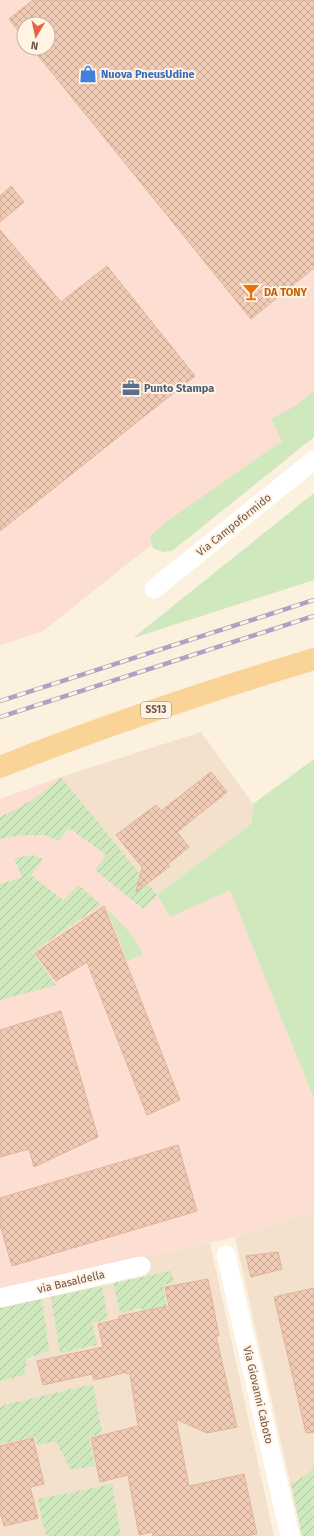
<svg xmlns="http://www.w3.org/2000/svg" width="314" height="1536" viewBox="0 0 314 1536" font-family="'Fira Sans',sans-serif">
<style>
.residential{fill:#f3e1cd}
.commercial{fill:#fcded2;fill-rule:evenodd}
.green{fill:#d0e8be}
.garden{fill:url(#garden-furrows)}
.building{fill:url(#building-cross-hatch);stroke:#e3b298}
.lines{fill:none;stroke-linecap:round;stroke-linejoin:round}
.minor{stroke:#fff;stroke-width:19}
.primary{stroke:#fad397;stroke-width:22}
.rail-casing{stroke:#b29fc3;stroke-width:4.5}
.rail{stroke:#fff4e4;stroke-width:3;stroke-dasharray:9;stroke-linecap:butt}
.labels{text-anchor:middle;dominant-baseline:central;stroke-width:4;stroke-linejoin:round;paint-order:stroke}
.shield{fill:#fff4e4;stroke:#9c8576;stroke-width:1}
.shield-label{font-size:10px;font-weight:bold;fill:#715547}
.shop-label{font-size:11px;font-weight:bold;fill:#366cbe;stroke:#fff4e4;text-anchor:start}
.food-label{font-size:11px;font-weight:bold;fill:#c56008;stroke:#fff4e4;text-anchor:start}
.service-label{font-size:11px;font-weight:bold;fill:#4e5e75;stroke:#fff4e4;text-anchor:start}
.street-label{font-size:11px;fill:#715547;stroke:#fff4e4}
</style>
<defs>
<pattern id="garden-furrows" width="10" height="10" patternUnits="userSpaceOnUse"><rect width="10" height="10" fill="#d0e8be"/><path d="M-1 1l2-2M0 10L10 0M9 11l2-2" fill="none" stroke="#adbf9c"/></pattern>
<pattern id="building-cross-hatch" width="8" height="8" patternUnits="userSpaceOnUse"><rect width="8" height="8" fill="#f0ccb7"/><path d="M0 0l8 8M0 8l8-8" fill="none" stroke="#c7a897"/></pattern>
</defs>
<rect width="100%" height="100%" fill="#fcf0df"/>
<path class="residential" d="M 201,732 L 253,804 L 252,823 L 157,895 L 61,777 Z
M 314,1211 L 314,1536 L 302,1536 L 235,1237 Z
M 210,1243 L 274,1536 L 0,1536 L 0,1308 L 146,1276 L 143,1257 Z"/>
<path class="commercial" d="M 0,0 L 314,0 L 314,415 L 42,632 L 0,645 ZM 24,24 L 48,24 L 48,48 L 24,48 Z
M 61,777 L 157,895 L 170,917 L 230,889 L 314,1099 L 314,1211 L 235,1237 L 0,1289 L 0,799 Z"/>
<path class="green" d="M 314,391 L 314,437 L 172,551 L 163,552 L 153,548 L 150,536 L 166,522 L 282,441 L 271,419 L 295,406 Z
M 314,493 L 314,580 L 133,638 Z
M 314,759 L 314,1099 L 230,890 L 170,917 L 157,895 L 252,823 L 253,804 Z
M 107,909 C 121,923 136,936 143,955 L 127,961 Z"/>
<path class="garden" d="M 61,777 L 157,895 L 143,909 L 95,870 L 106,855 L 69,828 L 59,841 L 44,835 L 20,835 L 0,839 L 0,817 C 24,806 42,795 61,777 Z
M 33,855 L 43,859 L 31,875 L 63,900 L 79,885 L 101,905 L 33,952 L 56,985 L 0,1000 L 0,884 L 22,877 L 14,858 Z
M 171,1271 L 174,1282 L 163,1285 L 173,1342 L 149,1346 L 141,1308 L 120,1313 L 113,1283 Z
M 102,1286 L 108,1319 L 92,1323 L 97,1345 L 60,1353 L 51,1297 Z
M 42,1299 L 49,1351 L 27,1358 L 24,1375 L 0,1381 L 0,1308 Z
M 93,1384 L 102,1433 L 89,1437 L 95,1466 L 71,1470 L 56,1441 L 37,1445 L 35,1437 L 0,1444 L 0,1406 Z
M 314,1466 L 314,1536 L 302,1536 L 291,1484 L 307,1475 Z
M 112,1484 L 121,1536 L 47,1536 L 42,1522 L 38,1499 Z"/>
<path class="building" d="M 33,0 L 314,0 L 314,268 L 251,319 L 32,48 L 48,48 L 48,24 L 24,24 L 24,38 L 9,19 Z
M 11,186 L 24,202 L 0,222 L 0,196 Z
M 0,230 L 61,302 L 107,266 L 195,376 L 0,531 Z
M 211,772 L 227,792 L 177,832 L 189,847 L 168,864 L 170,866 L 136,892 L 142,867 L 116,835 L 156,805 L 161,811 Z
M 104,906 L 180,1100 L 147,1115 L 87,962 L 56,981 L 35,953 Z
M 61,1011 L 98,1137 L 34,1167 L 29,1149 L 0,1157 L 0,1030 Z
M 178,1145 L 197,1211 L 12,1266 L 0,1225 L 0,1198 Z
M 278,1252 L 282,1269 L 251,1277 L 246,1256 Z
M 208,1279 L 219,1336 L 216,1336 L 237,1427 L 207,1433 L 176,1419 L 189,1486 L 244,1474 L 257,1534 L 246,1536 L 153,1536 L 152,1532 L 139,1535 L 128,1475 L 100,1482 L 91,1438 L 138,1426 L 130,1374 L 127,1374 L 127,1372 L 94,1380 L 92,1374 L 43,1385 L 37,1361 L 103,1347 L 98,1324 L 119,1319 L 119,1316 L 169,1306 L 165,1287 Z
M 314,1288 L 314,1432 L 306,1433 L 274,1297 Z
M 33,1438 L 44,1484 L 30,1487 L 38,1518 L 4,1526 L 0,1512 L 0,1446 Z"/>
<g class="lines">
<path class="minor" d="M 154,589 L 314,460
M 226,1255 L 290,1536
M 0,1298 L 141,1266"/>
<path class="primary" d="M 0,767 C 103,726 208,691 314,659"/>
<g class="rail-casing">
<path id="rail" d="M 0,701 L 314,600
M 0,717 L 314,616"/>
</g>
<use href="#rail" class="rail"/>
</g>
<defs>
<g id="shop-bare" transform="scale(1.38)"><path d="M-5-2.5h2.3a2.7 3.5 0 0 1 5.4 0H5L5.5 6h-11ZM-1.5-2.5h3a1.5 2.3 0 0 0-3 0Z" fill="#3f7fe0" stroke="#fff4e4" stroke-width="2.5" paint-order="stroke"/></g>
<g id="bar-bare" transform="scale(1.38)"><path d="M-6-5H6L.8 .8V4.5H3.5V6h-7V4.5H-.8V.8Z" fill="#e8710a" stroke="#fff4e4" stroke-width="2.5" paint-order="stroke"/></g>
<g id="office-bare" transform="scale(1.38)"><path d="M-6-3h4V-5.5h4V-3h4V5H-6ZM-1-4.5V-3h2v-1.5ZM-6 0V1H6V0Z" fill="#5c6f8a" stroke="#fff4e4" stroke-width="2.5" paint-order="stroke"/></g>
</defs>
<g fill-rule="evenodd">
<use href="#shop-bare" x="88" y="74"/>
<use href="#bar-bare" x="251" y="292"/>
<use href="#office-bare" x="131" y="388"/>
</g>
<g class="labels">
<rect class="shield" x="141" y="702" width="30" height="16" rx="3"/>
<g class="shield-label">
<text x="156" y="710">SS13</text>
</g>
<g class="shop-label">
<text x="101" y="74">Nuova PneusUdine</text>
</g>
<g class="food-label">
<text x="264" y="292">DA TONY</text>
</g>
<g class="service-label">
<text x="144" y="388">Punto Stampa</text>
</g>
<g class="street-label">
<text transform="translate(234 525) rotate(-39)">Via Campoformido</text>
<text transform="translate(71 1282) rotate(-13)">via Basaldella</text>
<text transform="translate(258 1395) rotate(77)">Via Giovanni Caboto</text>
</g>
</g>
<g transform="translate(36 36) rotate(189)"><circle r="19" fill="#fff4e4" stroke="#c6b4a5"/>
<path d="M0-3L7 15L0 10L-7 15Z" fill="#e56445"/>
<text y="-6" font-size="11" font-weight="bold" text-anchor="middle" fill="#715547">N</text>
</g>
</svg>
